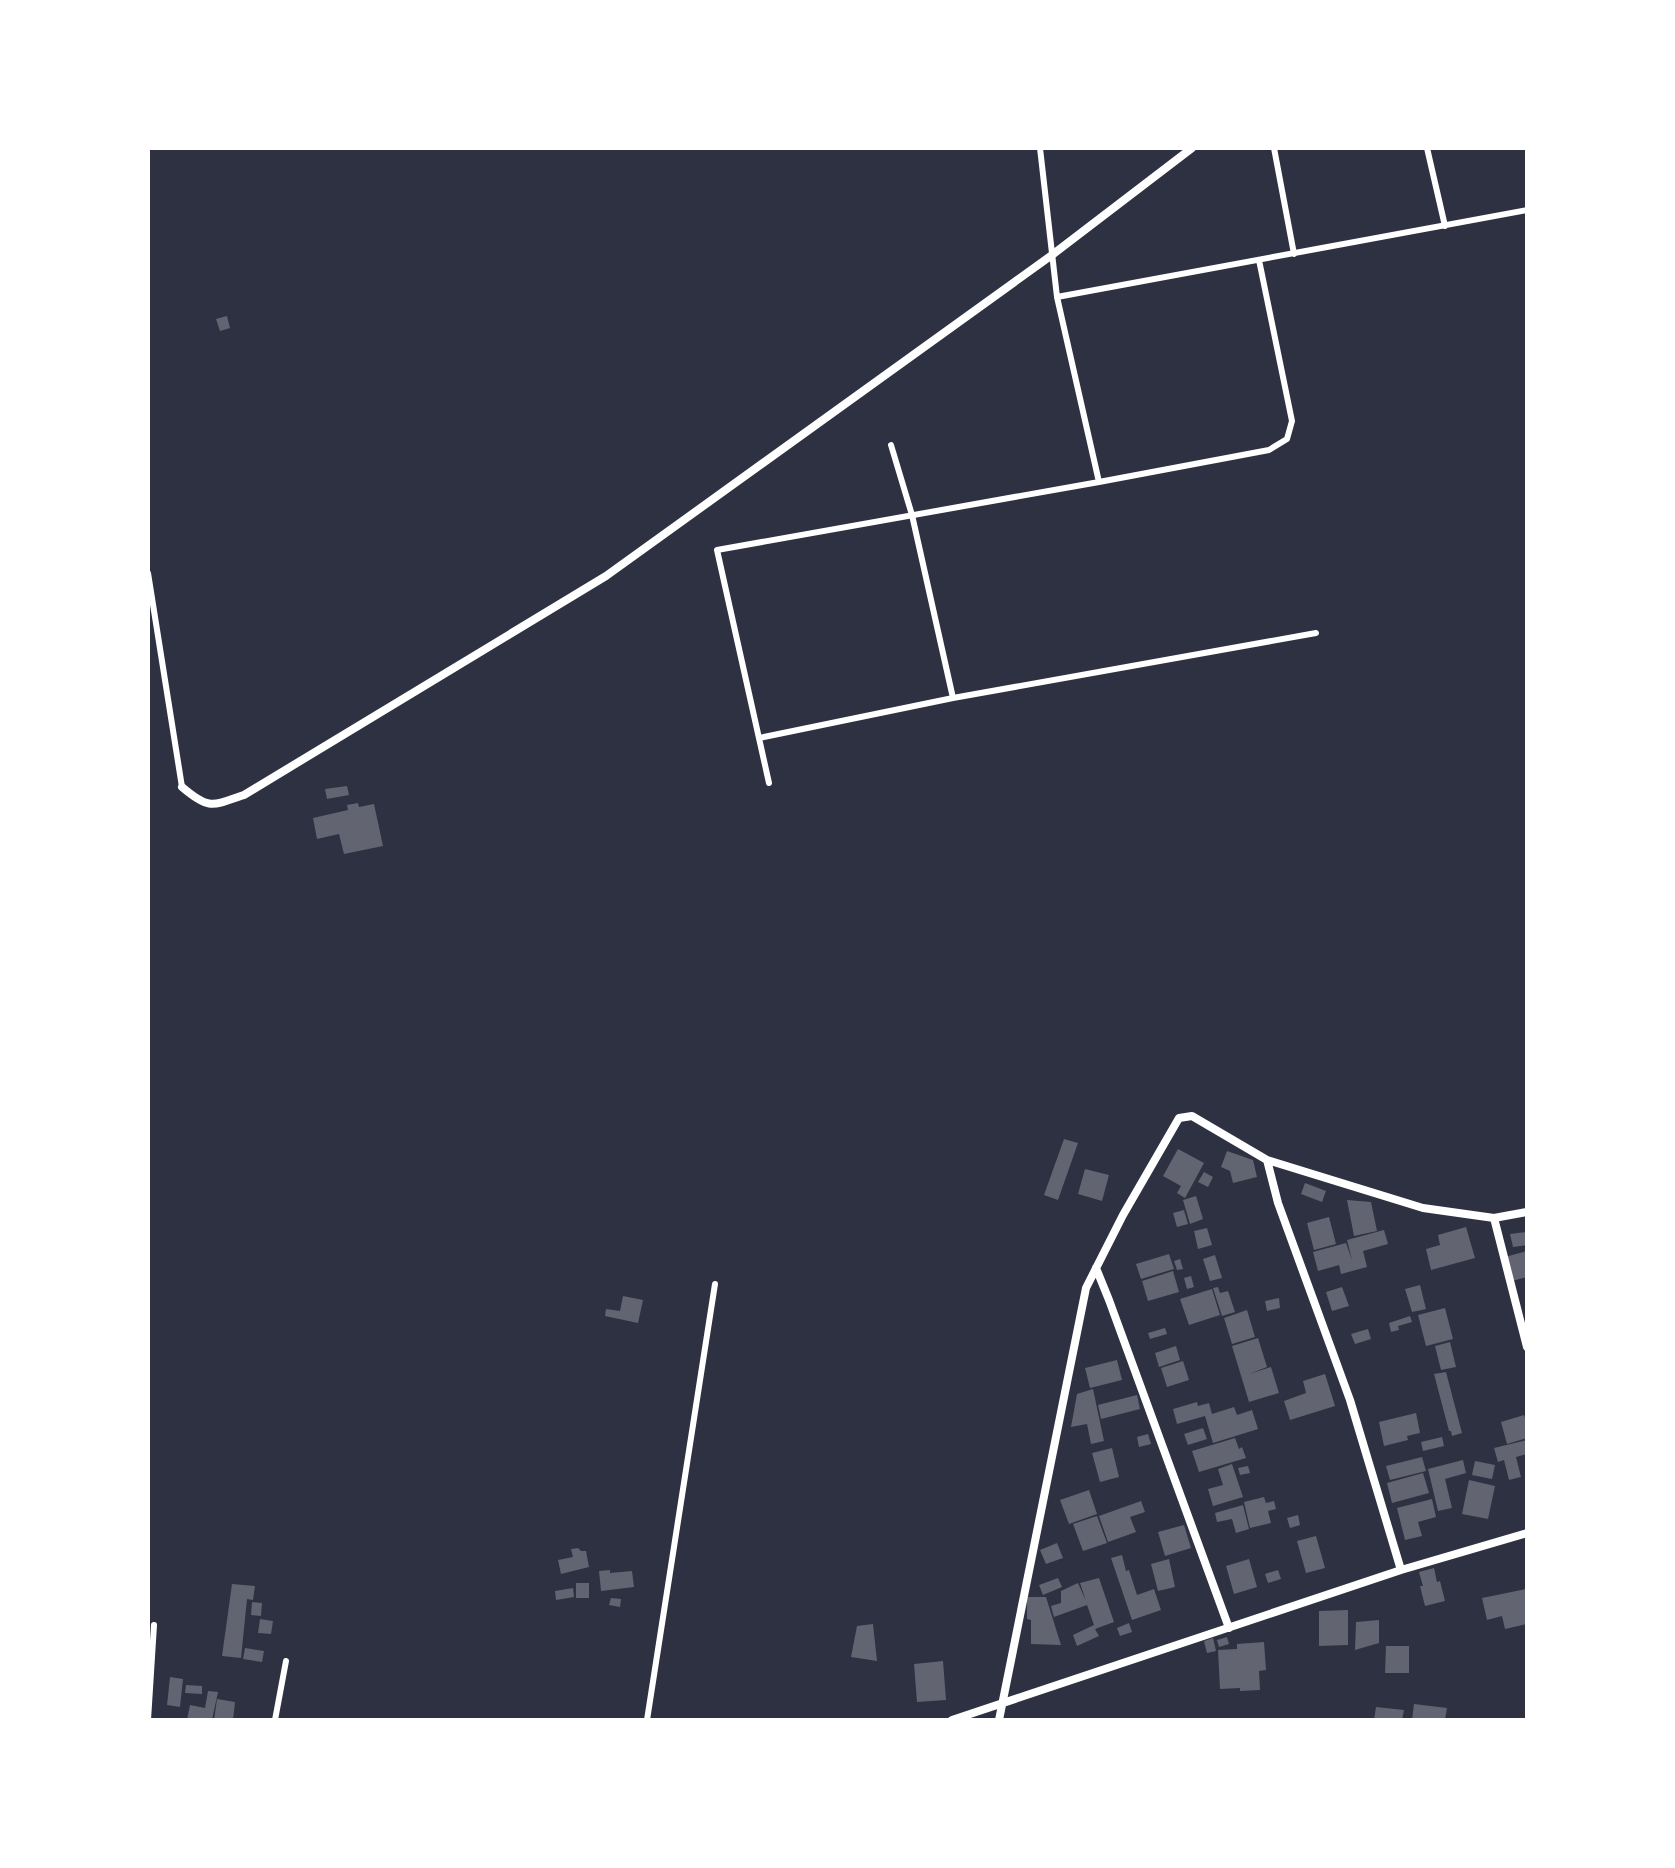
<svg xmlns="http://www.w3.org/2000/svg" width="1675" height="1868" viewBox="0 0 1675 1868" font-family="'Work Sans',sans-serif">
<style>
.building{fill:#626471}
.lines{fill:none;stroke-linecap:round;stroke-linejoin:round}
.service{stroke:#fff;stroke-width:6}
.minor{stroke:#fff;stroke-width:8}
</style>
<rect width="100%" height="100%" fill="#2d3142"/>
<path class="building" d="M 227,316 L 230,328 L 220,331 L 216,319 Z
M 347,786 L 349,795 L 327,799 L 325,789 Z
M 358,803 L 359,807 L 374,804 L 383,846 L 344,854 L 339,834 L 317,839 L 313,818 L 348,810 L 347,805 Z
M 1064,1139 L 1078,1143 L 1058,1200 L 1044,1195 Z
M 1178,1149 L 1204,1163 L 1185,1198 L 1177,1193 L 1181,1186 L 1163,1176 Z
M 1227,1151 L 1253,1160 L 1257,1177 L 1233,1183 L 1230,1171 L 1221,1167 Z
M 1085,1169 L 1109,1175 L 1102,1201 L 1078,1194 Z
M 1204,1172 L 1213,1177 L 1208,1187 L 1198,1182 Z
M 1305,1183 L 1326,1191 L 1322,1202 L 1301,1194 Z
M 1196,1196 L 1203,1219 L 1190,1224 L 1183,1200 Z
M 1347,1200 L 1371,1202 L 1377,1231 L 1354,1236 Z
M 1184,1210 L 1188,1224 L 1177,1227 L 1173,1213 Z
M 1329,1217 L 1336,1244 L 1314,1250 L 1307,1223 Z
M 1466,1227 L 1475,1258 L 1431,1270 L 1426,1249 L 1440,1245 L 1438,1235 Z
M 1207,1228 L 1212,1245 L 1198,1249 L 1194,1231 Z
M 1384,1230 L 1388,1244 L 1363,1251 L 1367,1267 L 1341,1274 L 1339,1265 L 1318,1271 L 1313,1252 L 1346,1243 L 1352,1260 L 1347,1240 Z
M 1527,1232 L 1527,1245 L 1513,1247 L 1510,1234 Z
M 1527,1251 L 1527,1277 L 1512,1281 L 1505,1257 Z
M 1169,1254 L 1174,1269 L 1141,1279 L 1136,1264 Z
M 1215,1255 L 1222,1278 L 1210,1281 L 1203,1259 Z
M 1180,1259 L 1183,1269 L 1177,1270 L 1174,1261 Z
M 1173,1271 L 1179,1292 L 1148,1301 L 1142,1281 Z
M 1191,1276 L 1194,1287 L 1187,1289 L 1184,1278 Z
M 1420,1285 L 1426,1309 L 1412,1312 L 1405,1289 Z
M 1218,1287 L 1220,1293 L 1228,1291 L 1235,1312 L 1222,1316 L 1213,1288 Z
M 1342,1287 L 1349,1306 L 1332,1311 L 1326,1292 Z
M 1212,1289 L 1220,1315 L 1189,1325 L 1180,1299 Z
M 623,1296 L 643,1300 L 638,1323 L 605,1316 L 606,1309 L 620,1311 Z
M 1279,1298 L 1280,1308 L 1267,1311 L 1265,1301 Z
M 1445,1308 L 1453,1339 L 1426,1346 L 1418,1315 Z
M 1247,1310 L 1255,1337 L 1232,1344 L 1224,1318 Z
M 1410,1316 L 1412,1322 L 1398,1326 L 1399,1330 L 1391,1332 L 1389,1323 Z
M 1165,1328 L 1167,1334 L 1150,1339 L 1148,1333 Z
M 1368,1329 L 1371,1339 L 1355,1344 L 1351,1334 Z
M 1258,1338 L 1267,1367 L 1249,1374 L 1271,1367 L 1279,1393 L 1249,1402 L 1232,1346 Z
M 1450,1342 L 1456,1367 L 1441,1370 L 1435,1346 Z
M 1176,1346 L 1180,1360 L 1159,1367 L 1155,1353 Z
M 1117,1360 L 1122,1380 L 1090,1388 L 1085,1368 Z
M 1183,1361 L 1189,1380 L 1167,1387 L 1161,1368 Z
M 1446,1372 L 1462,1433 L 1452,1436 L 1451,1431 L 1449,1431 L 1434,1374 Z
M 1325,1374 L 1335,1406 L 1290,1420 L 1284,1401 L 1306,1393 L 1303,1381 Z
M 1093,1389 L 1104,1441 L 1091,1444 L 1087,1424 L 1071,1427 L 1077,1394 Z
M 1137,1395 L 1140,1409 L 1101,1419 L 1098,1405 Z
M 1197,1402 L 1198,1406 L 1209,1403 L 1212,1414 L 1234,1407 L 1237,1415 L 1252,1410 L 1258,1429 L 1213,1443 L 1205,1416 L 1177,1424 L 1173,1409 Z
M 1416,1413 L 1420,1433 L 1407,1436 L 1408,1440 L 1384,1446 L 1379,1422 Z
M 1524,1415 L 1527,1424 L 1527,1438 L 1507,1444 L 1501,1422 Z
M 1203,1428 L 1207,1439 L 1188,1445 L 1184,1434 Z
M 1148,1434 L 1151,1444 L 1139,1447 L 1137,1437 Z
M 1442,1437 L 1444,1446 L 1423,1451 L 1421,1442 Z
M 1235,1438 L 1239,1449 L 1242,1447 L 1246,1458 L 1199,1472 L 1192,1451 Z
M 1527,1440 L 1527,1454 L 1516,1457 L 1521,1477 L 1509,1480 L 1504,1460 L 1498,1462 L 1494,1448 Z
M 1112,1448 L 1119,1477 L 1100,1482 L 1092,1453 Z
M 1422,1457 L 1426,1471 L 1390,1480 L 1386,1466 Z
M 1463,1460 L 1466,1473 L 1445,1479 L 1452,1508 L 1438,1511 L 1428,1469 Z
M 1475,1461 L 1495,1465 L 1492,1479 L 1472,1475 Z
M 1232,1464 L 1243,1497 L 1213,1506 L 1208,1489 L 1223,1485 L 1218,1469 Z
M 1248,1466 L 1250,1473 L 1240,1475 L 1238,1468 Z
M 1423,1473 L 1429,1493 L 1392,1503 L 1387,1483 Z
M 1469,1480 L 1495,1486 L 1488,1519 L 1462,1514 Z
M 1089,1490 L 1097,1514 L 1069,1524 L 1060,1500 Z
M 1264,1497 L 1266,1503 L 1274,1501 L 1276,1509 L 1268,1511 L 1271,1523 L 1250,1528 L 1244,1502 Z
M 1432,1499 L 1436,1517 L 1418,1522 L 1422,1536 L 1405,1540 L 1397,1508 Z
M 1141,1501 L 1145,1512 L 1130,1517 L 1136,1532 L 1108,1542 L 1099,1516 Z
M 1243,1505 L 1249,1529 L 1236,1533 L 1232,1519 L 1217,1522 L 1215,1513 Z
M 1298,1515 L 1300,1525 L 1290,1528 L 1287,1518 Z
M 1097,1516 L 1107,1543 L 1083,1551 L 1073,1524 Z
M 1184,1525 L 1191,1548 L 1165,1556 L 1158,1532 Z
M 1316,1536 L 1325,1568 L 1306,1573 L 1297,1541 Z
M 1057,1543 L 1063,1558 L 1046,1564 L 1040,1550 Z
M 578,1548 L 581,1551 L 586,1551 L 589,1567 L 561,1574 L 558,1560 L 573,1557 L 571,1549 Z
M 1122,1555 L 1126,1571 L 1129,1570 L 1137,1595 L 1154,1589 L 1161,1610 L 1132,1620 L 1111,1558 Z
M 1169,1559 L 1175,1587 L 1158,1591 L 1151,1564 Z
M 1249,1559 L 1257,1587 L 1234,1594 L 1226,1566 Z
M 1434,1568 L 1437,1582 L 1440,1581 L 1445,1601 L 1425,1606 L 1420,1586 L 1423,1586 L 1419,1572 Z
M 610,1570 L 610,1573 L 632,1571 L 634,1587 L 601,1591 L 599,1571 Z
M 1278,1570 L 1281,1579 L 1268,1583 L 1265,1574 Z
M 1058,1578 L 1062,1587 L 1043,1595 L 1039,1585 Z
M 1099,1578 L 1114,1622 L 1095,1629 L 1099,1636 L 1077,1646 L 1073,1635 L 1094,1625 L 1087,1605 L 1054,1617 L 1051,1606 L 1061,1603 L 1061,1591 L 1078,1583 L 1086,1601 L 1080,1583 Z
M 576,1583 L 589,1583 L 589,1598 L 576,1598 Z
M 232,1584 L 255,1586 L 253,1600 L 247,1599 L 241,1658 L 222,1656 Z
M 573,1588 L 574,1597 L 556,1600 L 555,1591 Z
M 1526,1589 L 1527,1624 L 1505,1629 L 1502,1616 L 1487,1620 L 1482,1598 Z
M 1027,1597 L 1046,1597 L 1061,1645 L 1031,1644 L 1031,1620 L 1027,1619 Z
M 611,1598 L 621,1599 L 620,1607 L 609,1605 Z
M 252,1602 L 262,1603 L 261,1616 L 251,1615 Z
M 1348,1610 L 1348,1645 L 1319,1646 L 1319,1611 Z
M 260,1619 L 273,1621 L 271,1634 L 258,1633 Z
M 1379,1620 L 1379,1643 L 1355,1650 L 1356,1622 Z
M 1129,1623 L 1132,1632 L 1120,1636 L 1117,1628 Z
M 873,1624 L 877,1661 L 851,1657 L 857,1626 Z
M 1227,1637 L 1229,1644 L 1219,1647 L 1217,1640 Z
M 1213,1638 L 1216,1651 L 1207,1653 L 1204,1641 Z
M 1264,1642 L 1266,1670 L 1259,1671 L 1260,1690 L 1240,1691 L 1240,1688 L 1220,1689 L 1218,1650 L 1237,1649 L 1237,1644 Z
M 1386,1646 L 1409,1646 L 1409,1673 L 1385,1673 Z
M 245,1648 L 264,1651 L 262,1662 L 243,1659 Z
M 943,1661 L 946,1700 L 917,1702 L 914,1664 Z
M 170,1677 L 183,1679 L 180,1707 L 167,1705 Z
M 186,1685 L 202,1686 L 202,1694 L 185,1693 Z
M 208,1691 L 218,1692 L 212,1720 L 187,1720 L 190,1705 L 205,1708 Z
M 217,1699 L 235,1702 L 233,1720 L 214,1720 Z
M 1414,1704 L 1447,1708 L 1445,1720 L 1412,1720 Z
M 1376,1707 L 1404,1710 L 1402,1720 L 1374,1720 Z"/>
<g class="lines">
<path class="service" d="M 1040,148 L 1057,297 L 1099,482
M 1274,148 L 1294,254
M 1427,148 L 1445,226
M 1057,297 L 1527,210
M 891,445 L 912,515 L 953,698
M 148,573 L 182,787
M 759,738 L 953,698 L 1316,633
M 769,783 L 717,550 L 1099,482 L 1269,450 L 1287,439 L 1292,421 L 1259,260
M 148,1720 L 154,1625
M 275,1720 L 286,1661
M 647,1720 L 715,1284"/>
<path class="minor" d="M 182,787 C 209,810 212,806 244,795 L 606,576 L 1052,255 L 1192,148
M 1267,1160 L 1278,1203 L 1350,1400 L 1401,1570
M 1494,1218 L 1527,1347
M 1096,1268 L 1109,1300 L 1229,1628
M 952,1720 L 1401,1570 L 1527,1533
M 999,1720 L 1086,1288 L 1123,1215 L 1179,1118 L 1192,1116 L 1267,1160 L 1423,1208 L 1494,1218 L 1527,1212"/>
</g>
<rect width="1675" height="1868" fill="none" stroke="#ffffff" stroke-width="300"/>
</svg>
